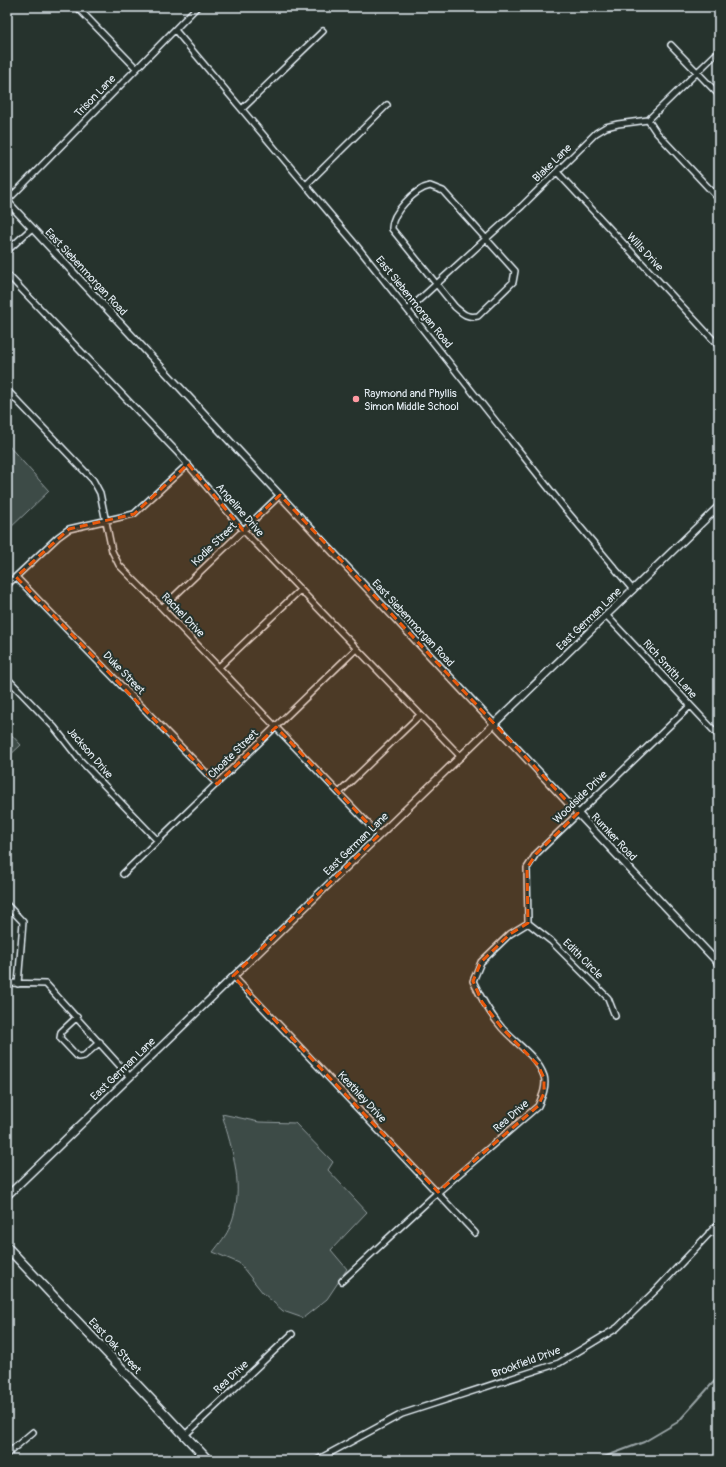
<svg xmlns="http://www.w3.org/2000/svg" width="726" height="1467" viewBox="0 0 726 1467" font-family="Pangolin,sans-serif">
<style>
.green{fill:#3e4b47;stroke:#939ea0}
.lines{fill:none;stroke-linecap:round;stroke-linejoin:round}
.stream{stroke:#98a3a5;stroke-width:2}
.minor-casing{stroke:#e8f1f8;stroke-width:8}
.tertiary-casing{stroke:#e8f1f8;stroke-width:9}
.trunk-casing{stroke:#e8f1f8;stroke-width:11}
.minor{stroke:#26332d;stroke-width:5}
.tertiary{stroke:#26332d;stroke-width:6}
.trunk{stroke:#26332d;stroke-width:8}
.marked{fill:#e8590c;fill-opacity:0.2;stroke:#e8590c;stroke-width:3;stroke-dasharray:8 5;stroke-linejoin:round}
.poi-dot{fill:#ff9aa2;stroke:#26332d;stroke-width:1.5}
.labels{text-anchor:middle;dominant-baseline:central;stroke-width:4;stroke-linejoin:round;paint-order:stroke}
.street-label{font-size:11px;fill:#e8f1f8;stroke:#26332d}
.poi-label{font-size:11px;fill:#e8f1f8;stroke:#26332d;text-anchor:start}
</style>
<rect width="100%" height="100%" fill="#26332d"/>
<filter id="ink" filterUnits="userSpaceOnUse"><feTurbulence type="fractalNoise" baseFrequency=".025" numOctaves="2"/><feDisplacementMap in="SourceGraphic" scale="8" xChannelSelector="R" yChannelSelector="G"/><feConvolveMatrix kernelMatrix="1 2 1 2 8 2 1 2 1" color-interpolation-filters="sRGB"/></filter>
<g filter="url(#ink)">
<path class="green" d="M 7,444 L 49,491 L 7,531 Z
M 7,730 L 21,745 L 7,758 Z
M 222,1114 L 259,1122 L 295,1123 L 333,1162 L 328,1170 L 367,1212 L 331,1250 L 347,1269 L 327,1299 L 303,1318 L 283,1311 L 263,1293 L 239,1263 L 213,1252 C 219,1244 227,1235 230,1226 C 246,1189 232,1150 222,1114 Z"/>
<g class="lines">
<path class="stream" d="M 596,1460 L 644,1442 L 678,1422 L 719,1376"/>
<g class="minor-casing">
<path id="minor" d="M 77,7 L 136,68
M 175,30 L 356,245 L 566,510 L 633,590
M 671,45 L 719,95
M 242,109 L 323,31
M 648,120 L 656,132 L 719,199
M 557,172 L 719,346
M 306,185 L 387,105
M 430,186 L 443,191 L 515,271 L 513,282 L 478,316 C 467,318 463,314 455,307 L 392,229 C 391,213 415,189 430,186 Z
M 7,201 L 197,7
M 7,251 L 32,228
M 7,274 L 177,452 L 243,530 L 461,757
M 408,310 L 522,206 L 596,133 L 606,127 L 618,124 L 648,120 L 719,51
M 7,390 L 93,480 L 100,493 L 112,551 L 119,565 L 162,608 L 379,835
M 714,511 L 719,516
M 16,577 L 217,784
M 7,585 L 58,537 L 69,529 L 134,514 L 188,464
M 162,608 L 280,495
M 606,615 L 719,736
M 219,667 L 300,590
M 7,678 L 54,727 L 79,759 L 158,841
M 339,793 L 420,715
M 123,874 L 356,649
M 7,905 L 23,922 L 18,984
M 528,923 L 527,868 L 536,854 L 690,706
M 528,923 L 551,941 L 608,998 L 615,1016
M 233,976 L 475,1233
M 7,983 L 46,984 L 130,1077
M 77,1017 L 61,1032 L 60,1038 L 78,1057 L 84,1056 L 100,1042
M 709,1233 L 719,1233
M 342,1281 L 438,1192 L 538,1106 C 542,1097 547,1086 544,1076 C 537,1056 515,1043 502,1028 C 489,1013 481,998 473,981 L 481,962 L 510,934 L 528,923
M 184,1436 L 292,1334
M 7,1454 L 33,1432
M 192,1460 L 201,1452
M 317,1460 L 402,1414 L 559,1363 L 617,1328 L 657,1289 L 719,1223"/>
</g>
<g class="tertiary-casing">
<path id="tertiary" d="M 7,201 L 301,518 L 719,964
M 7,1196 L 719,506"/>
</g>
<g class="trunk-casing">
<path id="trunk" d="M 7,1247 L 208,1460"/>
</g>
<use href="#minor" class="minor"/>
<use href="#tertiary" class="tertiary"/>
<use href="#trunk" class="trunk"/>
</g>
</g>
<path class="marked" d="M 188,464 L 243,530 L 280,495 L 578,813 L 536,854 L 527,868 L 528,923 L 510,934 L 481,962 L 473,981 L 482,1002 L 502,1028 L 538,1065 L 544,1078 L 544,1093 L 538,1106 L 438,1192 L 233,976 L 379,835 L 276,727 L 217,784 L 16,577 L 69,529 L 134,514 Z"/>
<circle class="poi-dot" cx="356" cy="399" r="4"/>
<g class="labels">
<g class="street-label">
<text transform="translate(95 96) rotate(-46)">Trison Lane</text>
<text transform="translate(552 163) rotate(-44)">Blake Lane</text>
<text transform="translate(645 252) rotate(47)">Wills Drive</text>
<text transform="translate(86 272) rotate(47)">East Siebenmorgan Road</text>
<text transform="translate(414 302) rotate(51)">East Siebenmorgan Road</text>
<text transform="translate(240 510) rotate(49)">Angeline Drive</text>
<text transform="translate(214 544) rotate(-44)">Kodie Street</text>
<text transform="translate(183 615) rotate(46)">Rachel Drive</text>
<text transform="translate(589 619) rotate(-44)">East German Lane</text>
<text transform="translate(413 623) rotate(47)">East Siebenmorgan Road</text>
<text transform="translate(670 669) rotate(48)">Rich Smith Lane</text>
<text transform="translate(124 673) rotate(46)">Duke Street</text>
<text transform="translate(90 753) rotate(49)">Jackson Drive</text>
<text transform="translate(233 754) rotate(-44)">Choate Street</text>
<text transform="translate(580 797) rotate(-44)">Woodside Drive</text>
<text transform="translate(614 837) rotate(47)">Rumker Road</text>
<text transform="translate(356 844) rotate(-44)">East German Lane</text>
<text transform="translate(583 959) rotate(45)">Edith Circle</text>
<text transform="translate(123 1069) rotate(-44)">East German Lane</text>
<text transform="translate(362 1097) rotate(47)">Keathley Drive</text>
<text transform="translate(511 1116) rotate(-41)">Rea Drive</text>
<text transform="translate(115 1346) rotate(47)">East Oak Street</text>
<text transform="translate(526 1362) rotate(-20)">Brookfield Drive</text>
<text transform="translate(231 1377) rotate(-43)">Rea Drive</text>
</g>
<g class="poi-label">
<text x="364" y="393">Raymond and Phyllis<tspan x="364" dy="13">Simon Middle School</tspan></text>
</g>
</g>
<rect width="726" height="1467" fill="none" stroke="#26332d" stroke-width="24"/>
<rect x="12" y="12" width="702" height="1443" fill="none" stroke="#e8f1f8" stroke-width="1.5" filter="url(#ink)"/>
</svg>
